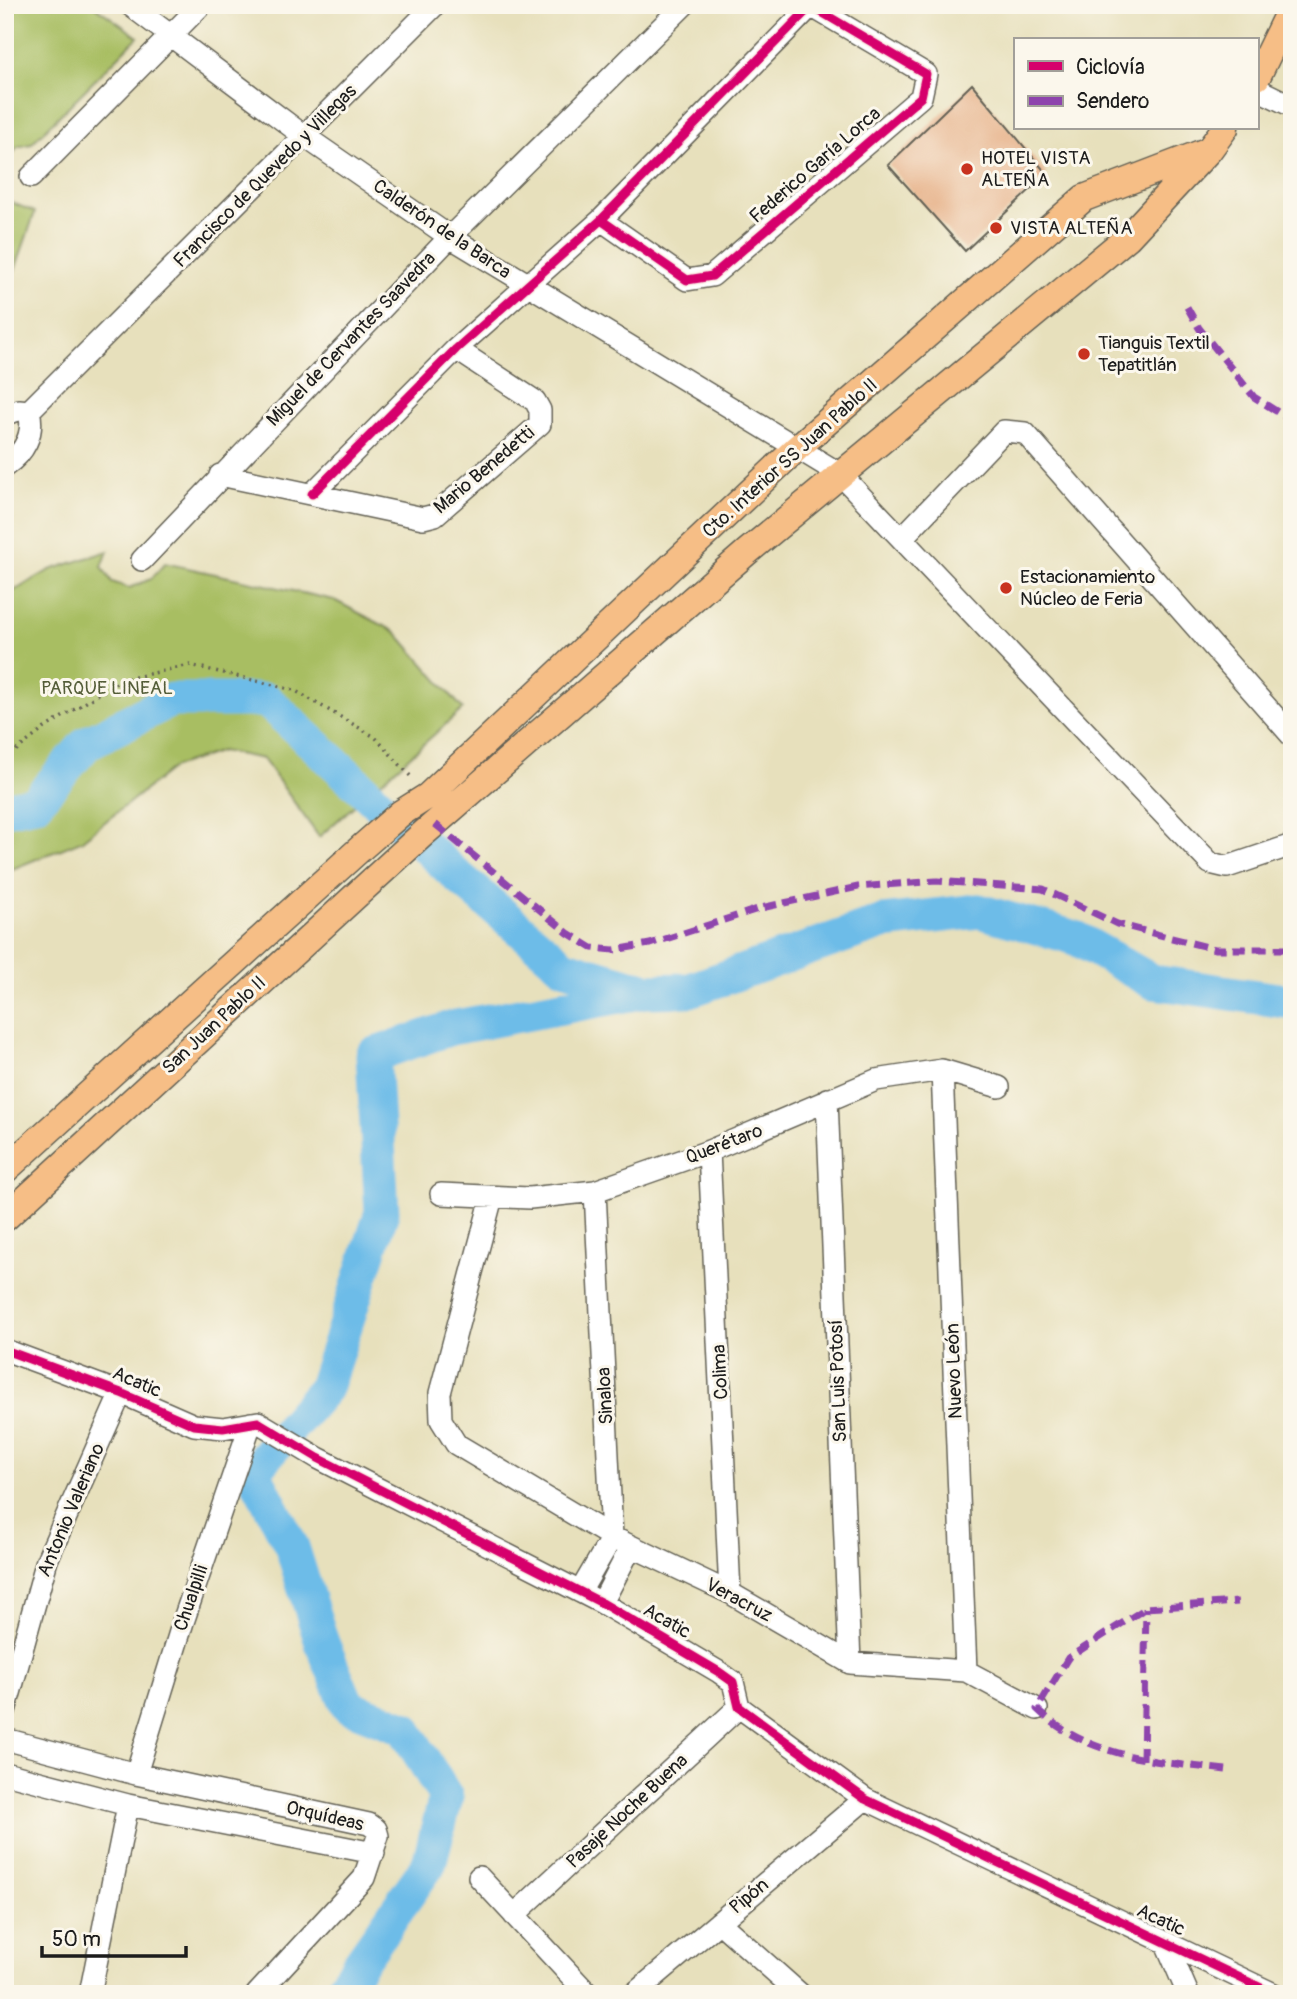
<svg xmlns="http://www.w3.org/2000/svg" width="1297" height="1999" viewBox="0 0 1297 1999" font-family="Pangolin,sans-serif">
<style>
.green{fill:#a8be62;stroke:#626d3f;stroke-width:2}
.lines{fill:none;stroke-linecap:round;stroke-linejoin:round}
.river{stroke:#6dbce8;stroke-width:35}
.building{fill:#e5ac81}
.minor-casing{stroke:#636154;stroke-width:24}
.major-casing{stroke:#636154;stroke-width:29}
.path{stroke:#636154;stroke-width:3.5;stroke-dasharray:2 5;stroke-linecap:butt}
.minor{stroke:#fff;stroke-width:21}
.major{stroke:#f6be86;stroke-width:26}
.quiet{stroke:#8e44ad;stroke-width:7;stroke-dasharray:14 7;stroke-linecap:butt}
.cycleway-casing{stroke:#fbf7ec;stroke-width:13}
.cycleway{stroke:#d6006c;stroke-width:9}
.poi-dot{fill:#c8321e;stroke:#fbf7ec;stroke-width:2.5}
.labels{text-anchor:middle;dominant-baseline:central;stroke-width:6;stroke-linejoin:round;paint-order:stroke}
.poi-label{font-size:19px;fill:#1c1c1c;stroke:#fbf7ec;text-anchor:start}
.street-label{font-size:19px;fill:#1c1c1c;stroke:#fbf7ec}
.park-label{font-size:19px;fill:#545d38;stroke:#fbf7ec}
</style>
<rect width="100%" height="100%" fill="#fbf7ec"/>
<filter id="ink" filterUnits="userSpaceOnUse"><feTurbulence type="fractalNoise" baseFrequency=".0143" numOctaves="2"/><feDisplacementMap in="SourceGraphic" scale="14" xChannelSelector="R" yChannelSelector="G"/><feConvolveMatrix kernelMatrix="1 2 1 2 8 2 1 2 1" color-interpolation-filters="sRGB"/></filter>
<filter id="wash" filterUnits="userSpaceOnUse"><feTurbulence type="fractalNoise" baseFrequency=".00686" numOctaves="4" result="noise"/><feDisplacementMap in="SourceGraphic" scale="28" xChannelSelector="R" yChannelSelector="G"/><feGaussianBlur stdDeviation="1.57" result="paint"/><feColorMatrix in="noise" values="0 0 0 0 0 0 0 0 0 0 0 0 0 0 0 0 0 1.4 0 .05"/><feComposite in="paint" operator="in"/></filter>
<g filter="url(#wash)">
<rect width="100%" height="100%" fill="#e7e0bc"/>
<path class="green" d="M 5,5 L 93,5 L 138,37 L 31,144 L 17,147 L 5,167 Z
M 5,190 L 10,202 L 35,212 L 5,299 Z
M 108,551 L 102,567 L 112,582 L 129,588 L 151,579 L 165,563 L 334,600 L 396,632 L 463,709 L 319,837 L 263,759 L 221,751 L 174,767 L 81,841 L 5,872 L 5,596 L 50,570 Z"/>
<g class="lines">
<path class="river" d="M 5,809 L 35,803 L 87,743 L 171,700 L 266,700 L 455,874 L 563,966 L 647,991 L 690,990 L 883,922 L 979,911 L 1076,938 L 1153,982 L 1292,1002
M 338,1994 L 429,1864 L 446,1797 L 404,1728 L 348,1706 L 322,1643 L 292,1547 L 253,1471 L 325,1388 L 382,1212 L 373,1055 L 451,1028 L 641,992"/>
</g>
<g id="blocks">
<path class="building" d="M 972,84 L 1047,174 L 965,251 L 888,165 Z"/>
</g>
</g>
<g filter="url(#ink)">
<use href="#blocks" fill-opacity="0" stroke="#636154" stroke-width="2"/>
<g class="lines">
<g class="minor-casing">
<path id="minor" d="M 130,5 L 304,136 L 450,237 L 840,474 L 1210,863 L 1227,867 L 1292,845
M 1257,89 L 1292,106
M 31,177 L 201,5
M 29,411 L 435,5
M 5,414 L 19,410 L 29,411
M 5,466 C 24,453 35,434 29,411
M 220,475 L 423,518 L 435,515 L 540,424 L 540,410 L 535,401 L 456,349
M 312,494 L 456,349 L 601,220 L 811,6 L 926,74 L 921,97 L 712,276 L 687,280 L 601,220
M 902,538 L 1004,431 L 1025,433 L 1292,736
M 142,560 L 450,237 L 684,5
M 942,1070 L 966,1671
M 827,1099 L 850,1663
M 709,1151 L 730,1593
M 441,1194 L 530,1198 L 595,1191 L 709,1151 L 876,1080 L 942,1070 L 999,1087
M 492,1197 L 440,1393 L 441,1420 L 456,1444 L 612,1537 L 730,1593 L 850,1663 L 966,1671 L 1037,1709
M 5,1350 L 121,1393 L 194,1425 L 223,1428 L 258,1422 L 318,1458 L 602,1603 L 719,1672 L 733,1682 L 739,1707 L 865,1799 L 1274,1994
M 580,1592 L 612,1537 L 595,1191
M 602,1603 L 631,1547
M 5,1711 L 47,1560 L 121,1393
M 5,1739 L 136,1774 L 369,1824 L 376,1829 L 378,1836 L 364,1878 L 257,1994
M 5,1773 L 128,1805 L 374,1853
M 136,1774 L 183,1622 L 251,1423
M 479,1877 L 588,1994
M 514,1915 L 739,1707
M 719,1922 L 800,1994
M 1166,1943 L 1188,1994
M 90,1994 L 128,1805
M 634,1994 L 865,1799"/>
</g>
<g class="major-casing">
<path id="major" d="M 1257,77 L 1292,5
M 5,1170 L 361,848 L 401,813 L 428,796 L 797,448 L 1084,198 L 1204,152
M 5,1218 L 424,833 L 747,552 L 1128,237 L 1209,150 L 1225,128"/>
</g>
<path class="path" d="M 5,759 L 45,728 L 121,680 L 190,665 L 294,690 L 375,737 L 413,779"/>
<use href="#minor" class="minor"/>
<use href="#major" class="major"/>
<path class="quiet" d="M 1187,307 L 1199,328 L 1254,397 L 1292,421
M 435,824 L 568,933 L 592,948 L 614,950 L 650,944 L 761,908 L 858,887 L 937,881 L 1043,889 L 1117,924 L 1215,949 L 1292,949
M 1143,1760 L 1146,1608
M 1226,1770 C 1160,1762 1087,1758 1037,1709 L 1068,1658 L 1146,1608 L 1238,1602"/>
<g class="cycleway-casing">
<path id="cycleway" d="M 312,494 L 456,349 L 601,220 L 811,6 L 926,74 L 921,97 L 712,276 L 687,280 L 601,220
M 5,1350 L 121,1393 L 194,1425 L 223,1428 L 258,1422 L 318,1458 L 602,1603 L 719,1672 L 733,1682 L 739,1707 L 865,1799 L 1274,1994"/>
</g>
<use href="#cycleway" class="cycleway"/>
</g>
</g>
<g class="poi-dot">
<circle cx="967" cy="169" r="7"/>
<circle cx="996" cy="228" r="7"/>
<circle cx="1084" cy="354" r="7"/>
<circle cx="1006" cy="588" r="7"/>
</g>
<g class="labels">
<g class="poi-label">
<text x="981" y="158">HOTEL VISTA<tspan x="981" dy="22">ALTEÑA</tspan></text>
<text x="1010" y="228">VISTA ALTEÑA</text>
<text x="1098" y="343">Tianguis Textil<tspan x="1098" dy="22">Tepatitlán</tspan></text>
<text x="1020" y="577">Estacionamiento<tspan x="1020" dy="22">Núcleo de Feria</tspan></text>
</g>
<g class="street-label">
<text transform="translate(815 165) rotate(-41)">Federico Garía Lorca</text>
<text transform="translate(265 176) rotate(-45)">Francisco de Quevedo y Villegas</text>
<text transform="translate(442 229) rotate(34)">Calderón de la Barca</text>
<text transform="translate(351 339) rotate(-46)">Miguel de Cervantes Saavedra</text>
<text transform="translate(790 458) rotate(-42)">Cto. Interior SS Juan Pablo II</text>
<text transform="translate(484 470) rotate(-40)">Mario Benedetti</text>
<text transform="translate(214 1025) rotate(-43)">San Juan Pablo II</text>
<text transform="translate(724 1144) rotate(-21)">Querétaro</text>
<text transform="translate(954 1371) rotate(-92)">Nuevo León</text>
<text transform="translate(720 1372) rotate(-93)">Colima</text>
<text transform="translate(838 1381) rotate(-92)">San Luis Potosí</text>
<text transform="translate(137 1382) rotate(23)">Acatic</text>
<text transform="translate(605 1396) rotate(-93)">Sinaloa</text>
<text transform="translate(71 1510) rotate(-67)">Antonio Valeriano</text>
<text transform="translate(191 1598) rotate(-71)">Chualpilli</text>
<text transform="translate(739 1600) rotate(28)">Veracruz</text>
<text transform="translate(667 1621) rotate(30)">Acatic</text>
<text transform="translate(627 1811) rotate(-43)">Pasaje Noche Buena</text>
<text transform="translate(325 1816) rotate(13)">Orquídeas</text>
<text transform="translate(749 1896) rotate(-40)">Pipón</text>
<text transform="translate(1161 1920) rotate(25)">Acatic</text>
</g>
<g class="park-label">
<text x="107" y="688">PARQUE LINEAL</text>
</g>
</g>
<rect width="1297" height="1999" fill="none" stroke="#fbf7ec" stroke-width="28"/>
<rect x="1014" y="38" width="245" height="91" fill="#fbf7ec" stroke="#a29f99" stroke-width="2"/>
<rect x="1028" y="61" width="35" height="10" fill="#d6006c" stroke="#a29f99" stroke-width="2"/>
<text x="1076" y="74" font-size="21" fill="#1c1c1c">Ciclovía</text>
<rect x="1028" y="96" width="35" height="10" fill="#8e44ad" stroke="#a29f99" stroke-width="2"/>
<text x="1076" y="108" font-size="21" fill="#1c1c1c">Sendero</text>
<path d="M42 1946v10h144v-10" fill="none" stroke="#1c1c1c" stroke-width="3.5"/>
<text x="52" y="1946" font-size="21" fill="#1c1c1c" stroke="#fbf7ec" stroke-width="5" paint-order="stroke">50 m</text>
</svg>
